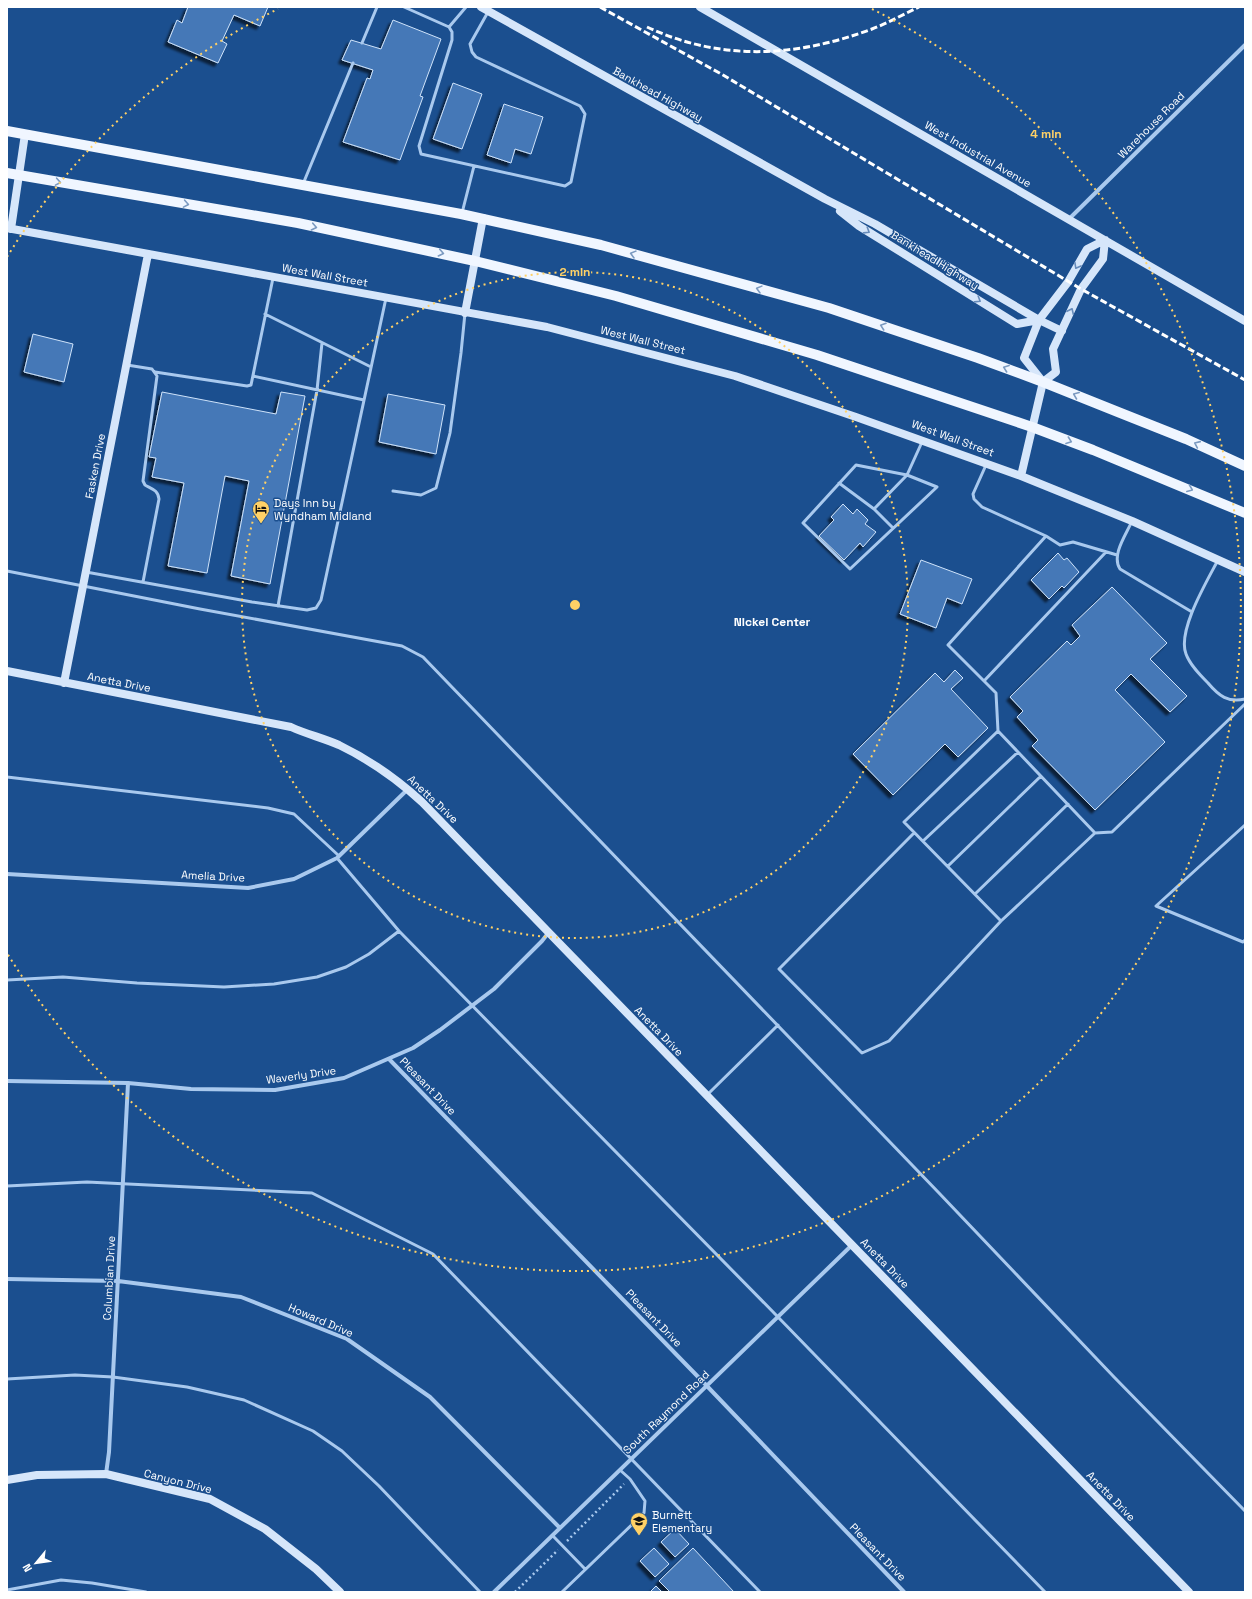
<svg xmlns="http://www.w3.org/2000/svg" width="1252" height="1599" viewBox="0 0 1252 1599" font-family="'Space Grotesk',sans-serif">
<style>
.building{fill:#4478b7;stroke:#cfe3fa;filter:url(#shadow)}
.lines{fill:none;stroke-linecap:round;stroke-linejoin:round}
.path{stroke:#a9c9ee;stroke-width:2.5;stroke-dasharray:2 3;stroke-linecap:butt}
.lane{stroke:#a9c9ee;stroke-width:3}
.street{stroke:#a9c9ee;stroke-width:4}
.secondary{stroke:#d6e6fa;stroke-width:8}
.primary{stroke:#f0f6ff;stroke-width:10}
.rail{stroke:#fff;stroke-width:3;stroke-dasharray:7 3;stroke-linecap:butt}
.oneway{stroke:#7b9ac1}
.oneway2{stroke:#668bba}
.ring{fill:none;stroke:#ffd166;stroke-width:2;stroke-dasharray:2 4}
.labels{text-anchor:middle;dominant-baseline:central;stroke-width:3;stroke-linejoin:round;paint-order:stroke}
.street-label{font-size:11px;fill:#fff;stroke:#1b4f8f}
.poi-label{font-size:11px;fill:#fff;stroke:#1b4f8f;text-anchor:start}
.neighbourhood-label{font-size:12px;font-weight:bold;fill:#fff;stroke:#1b4f8f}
.centre{fill:#ffd166;stroke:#1b4f8f;stroke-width:2}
.ring-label{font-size:12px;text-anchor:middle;font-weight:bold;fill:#ffd166;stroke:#1b4f8f;stroke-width:3;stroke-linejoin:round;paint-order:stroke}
</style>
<defs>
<filter id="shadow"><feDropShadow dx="-3.5" dy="3.5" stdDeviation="1" flood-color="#0009"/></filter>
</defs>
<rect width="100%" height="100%" fill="#1b4f8f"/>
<path class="building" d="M 188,7 L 268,7 L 260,26 L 234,15 L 222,41 L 227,44 L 218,63 L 168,42 L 177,20 L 182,23 Z
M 393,20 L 441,39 L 420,96 L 423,97 L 400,160 L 343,142 L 367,78 L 370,79 L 373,70 L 342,60 L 351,40 L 381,49 Z
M 453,83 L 482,94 L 462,149 L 433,139 Z
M 504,104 L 543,117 L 531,154 L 515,149 L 511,163 L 487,155 Z
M 33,334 L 73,344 L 64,382 L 24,372 Z
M 162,392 L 276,414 L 281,392 L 305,396 L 270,584 L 231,576 L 249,481 L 225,476 L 207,573 L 168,566 L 184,483 L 152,477 L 156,458 L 149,457 Z
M 388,394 L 445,405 L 436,454 L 379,442 Z
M 843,504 L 853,514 L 857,509 L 868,520 L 865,524 L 876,532 L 863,547 L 860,543 L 844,560 L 819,536 L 834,520 L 831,517 Z
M 1058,553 L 1064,560 L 1067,558 L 1079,572 L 1064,588 L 1062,586 L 1049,599 L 1031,580 Z
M 921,560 L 972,579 L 962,604 L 947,598 L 936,628 L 900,614 Z
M 1112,587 L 1167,643 L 1150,659 L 1187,696 L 1170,712 L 1131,674 L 1115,690 L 1165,742 L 1095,810 L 1032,746 L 1038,740 L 1017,717 L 1023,711 L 1010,697 L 1067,641 L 1071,645 L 1080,636 L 1072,625 Z
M 955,670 L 963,678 L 951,689 L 988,728 L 958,757 L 945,744 L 893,795 L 853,754 L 935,673 L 944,682 Z
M 675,1529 L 689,1544 L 675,1557 L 661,1542 Z
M 654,1548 L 669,1564 L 655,1577 L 640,1561 Z
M 693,1548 L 734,1592 L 670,1592 L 659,1581 Z
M 656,1586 L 662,1592 L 650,1592 Z"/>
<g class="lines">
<path class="path" d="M 567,1541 L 624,1484
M 515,1592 L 558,1550"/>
<path class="lane" d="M 404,7 L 449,27 L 452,32 L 452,40 L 419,146 L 421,154 L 565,186 L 571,182 L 585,114 L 580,106 L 476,57 L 472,52 L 470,44 L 488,12
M 449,27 L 466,7
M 362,43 L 377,7
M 303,184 L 353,63
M 462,213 L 474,166
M 265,314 L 371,367
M 127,365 L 152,369 L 157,376 L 143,481 L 145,485 C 152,489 158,490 159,499 L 143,582
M 155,372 L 247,386 L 251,385 L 273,278
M 253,376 L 364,400
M 986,465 L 973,494 L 974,499 L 982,507 L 1046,536 L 1060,545 L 1073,542 L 1117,555
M 839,483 L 874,509 L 907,475 L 937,487 L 850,569 L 803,523 L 856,465 L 907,475 L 922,442
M 393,491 L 421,495 L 436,488 L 450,433 L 461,353 L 465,313
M 874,509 L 893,528
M 1132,521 C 1126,535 1111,555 1120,569 L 1192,612
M 1218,560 C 1207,581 1177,631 1186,654 C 1190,665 1200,675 1208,683 C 1219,696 1228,703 1245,699
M 7,571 L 200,609 L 402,646 L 423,657 L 939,1193 L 1114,1377 L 1245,1511
M 86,572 L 252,602 L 307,610 L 316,608 L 321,600 L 386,298
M 278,606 L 317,390 L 322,343
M 984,681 L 1106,552
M 998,731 L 996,693 L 948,645 L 1046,536
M 7,777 L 268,808 L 294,814 L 338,855
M 1245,825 L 1156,906 L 1243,942 L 1245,940
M 914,833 L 779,969 L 862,1053 L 889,1041 L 1001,921
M 1095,833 L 998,731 L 904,822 L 1001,921 L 1095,833 L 1112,832 L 1245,704
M 923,841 L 1018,752
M 337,858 L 399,931 L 777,1316 L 1045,1592
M 948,866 L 1041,776
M 975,894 L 1068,804
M 7,980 L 63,977 L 137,983 L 224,987 L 274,984 L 317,977 L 346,967 L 369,954 L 399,931
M 708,1094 L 778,1025
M 7,1186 L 87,1182 L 312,1193 L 433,1254 L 760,1592
M 7,1379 L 75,1375 L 113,1377 L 187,1387 L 244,1400 L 313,1431 L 342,1451 L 379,1486 L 480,1592
M 553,1536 L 585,1569
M 7,1590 L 61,1580 L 92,1583 L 146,1592
M 562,1592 L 644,1513 L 645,1501 L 630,1479 L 620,1470"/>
<path class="street" d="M 1069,219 L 1245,45
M 7,874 L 248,888 L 294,879 L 337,858 L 408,789
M 389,1059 L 706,1385 L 904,1592
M 7,1081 L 128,1083 L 191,1089 L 275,1090 L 344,1078 L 413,1048 L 440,1030 L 494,989 L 542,941 L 549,932
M 7,1279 L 118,1281 L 241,1297 L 347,1339 L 430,1397 L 560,1528
M 106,1474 L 109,1452 L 128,1083
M 494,1592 L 852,1245"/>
<path class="secondary" d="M 481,7 L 825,199 L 875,224 L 1039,320 L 1062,331
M 700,7 L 1245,321
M 840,211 L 859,226 L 1017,324 L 1039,320
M 7,228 L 547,327 L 735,376 L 856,417 L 1021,476 L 1132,521 L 1245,572
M 11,229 L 25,134
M 465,313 L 483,218
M 1021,476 L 1043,382 L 1056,372 L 1053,349 L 1081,289 L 1103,259 L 1105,240 L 1087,249 L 1068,282 L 1039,320 L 1024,358 L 1043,382
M 7,671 L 291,727 C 306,734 323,738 339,745 C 370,760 397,779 422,802 L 1189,1592
M 64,683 L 148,254
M 7,1480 L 37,1475 L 106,1474 L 210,1499 L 265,1529 L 316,1569 L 340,1592"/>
<path class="primary" d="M 7,131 L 461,214 L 601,245 L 829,308 L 978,358 L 1043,382 L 1118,412 L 1186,439 L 1245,466
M 7,173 L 298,223 L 475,261 L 616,296 L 817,355 L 1032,427 L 1093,450 L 1245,513"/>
<path class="rail" d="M 600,7 L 723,75 L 1081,289 L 1245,380
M 647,27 C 722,62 797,57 872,29 C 888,23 904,14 919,7"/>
</g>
<defs><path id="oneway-chevron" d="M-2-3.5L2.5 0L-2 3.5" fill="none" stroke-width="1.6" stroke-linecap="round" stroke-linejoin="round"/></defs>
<g class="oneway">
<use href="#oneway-chevron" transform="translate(58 182) rotate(10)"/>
<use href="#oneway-chevron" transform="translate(186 204) rotate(10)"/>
<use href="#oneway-chevron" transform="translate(314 227) rotate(12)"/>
<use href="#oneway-chevron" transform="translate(441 253) rotate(12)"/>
<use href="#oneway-chevron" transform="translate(633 254) rotate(-165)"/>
<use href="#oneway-chevron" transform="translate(759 289) rotate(-165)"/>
<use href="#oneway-chevron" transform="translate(883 326) rotate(-161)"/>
<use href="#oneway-chevron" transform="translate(1006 368) rotate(-160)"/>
<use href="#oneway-chevron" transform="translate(1076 395) rotate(-158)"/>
<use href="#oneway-chevron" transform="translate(1069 441) rotate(20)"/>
<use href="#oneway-chevron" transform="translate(1197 444) rotate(-156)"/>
<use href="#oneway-chevron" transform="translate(1190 489) rotate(22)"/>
</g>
<g class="oneway2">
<use href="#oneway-chevron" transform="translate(867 231) rotate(32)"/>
<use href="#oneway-chevron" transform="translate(1077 266) rotate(119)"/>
<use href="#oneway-chevron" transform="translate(978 300) rotate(32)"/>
<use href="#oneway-chevron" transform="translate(1071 311) rotate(-65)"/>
</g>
<g class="ring">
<circle cx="575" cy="605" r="333"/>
<path d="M7 257A666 666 0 0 1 278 9M872 9A666 666 0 1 1 7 953"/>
</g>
<defs>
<g id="hotel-pin" transform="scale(0.9)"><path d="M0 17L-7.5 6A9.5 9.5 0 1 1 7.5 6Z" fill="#ffd166" stroke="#1b4f8f"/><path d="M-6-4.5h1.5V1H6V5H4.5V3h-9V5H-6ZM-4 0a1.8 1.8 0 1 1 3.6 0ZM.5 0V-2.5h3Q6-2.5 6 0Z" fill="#111"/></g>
<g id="school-pin" transform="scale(0.9)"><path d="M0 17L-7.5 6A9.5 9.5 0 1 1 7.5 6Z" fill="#ffd166" stroke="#1b4f8f"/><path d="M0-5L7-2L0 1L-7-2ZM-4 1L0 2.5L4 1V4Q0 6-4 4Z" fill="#111"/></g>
</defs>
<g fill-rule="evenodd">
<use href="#hotel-pin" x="261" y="509"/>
<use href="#school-pin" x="639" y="1521"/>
</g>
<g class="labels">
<g class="street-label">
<text transform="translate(658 94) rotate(29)">Bankhead Highway</text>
<text transform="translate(1151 125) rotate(-45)">Warehouse Road</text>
<text transform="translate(978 154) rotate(30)">West Industrial Avenue</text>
<text transform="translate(935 260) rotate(32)">Bankhead Highway</text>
<text transform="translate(325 275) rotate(10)">West Wall Street</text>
<text transform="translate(643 340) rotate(14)">West Wall Street</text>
<text transform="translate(953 438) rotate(20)">West Wall Street</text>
<text transform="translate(95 466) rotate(-79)">Fasken Drive</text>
<text transform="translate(119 682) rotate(11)">Anetta Drive</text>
<text transform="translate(433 799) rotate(43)">Anetta Drive</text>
<text transform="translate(213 876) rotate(3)">Amelia Drive</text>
<text transform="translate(659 1031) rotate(46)">Anetta Drive</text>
<text transform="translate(301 1075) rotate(-8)">Waverly Drive</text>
<text transform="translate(428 1086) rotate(46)">Pleasant Drive</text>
<text transform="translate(885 1263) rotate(46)">Anetta Drive</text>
<text transform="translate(109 1278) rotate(-87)">Columbian Drive</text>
<text transform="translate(654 1318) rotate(46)">Pleasant Drive</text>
<text transform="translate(321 1320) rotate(23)">Howard Drive</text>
<text transform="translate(666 1412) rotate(-44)">South Raymond Road</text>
<text transform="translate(178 1481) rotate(14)">Canyon Drive</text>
<text transform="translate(1111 1496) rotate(46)">Anetta Drive</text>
<text transform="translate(878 1552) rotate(46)">Pleasant Drive</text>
</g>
<g class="poi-label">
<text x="274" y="503">Days Inn by<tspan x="274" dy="13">Wyndham Midland</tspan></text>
<text x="652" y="1515">Burnett<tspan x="652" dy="13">Elementary</tspan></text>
</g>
<g class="neighbourhood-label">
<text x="772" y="622">Nickel Center</text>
</g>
</g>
<circle cx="575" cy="605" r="6" class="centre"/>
<g class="ring-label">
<text x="1046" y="138">4 min</text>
<text x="575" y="276">2 min</text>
</g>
<rect width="1252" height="1599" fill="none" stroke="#ffffff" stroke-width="16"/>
<g transform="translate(36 1563) rotate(241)" stroke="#1b4f8f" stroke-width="3" paint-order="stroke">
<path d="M0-3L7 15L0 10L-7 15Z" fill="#ffffff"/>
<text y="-6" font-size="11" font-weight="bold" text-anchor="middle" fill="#ffffff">N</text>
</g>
</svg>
